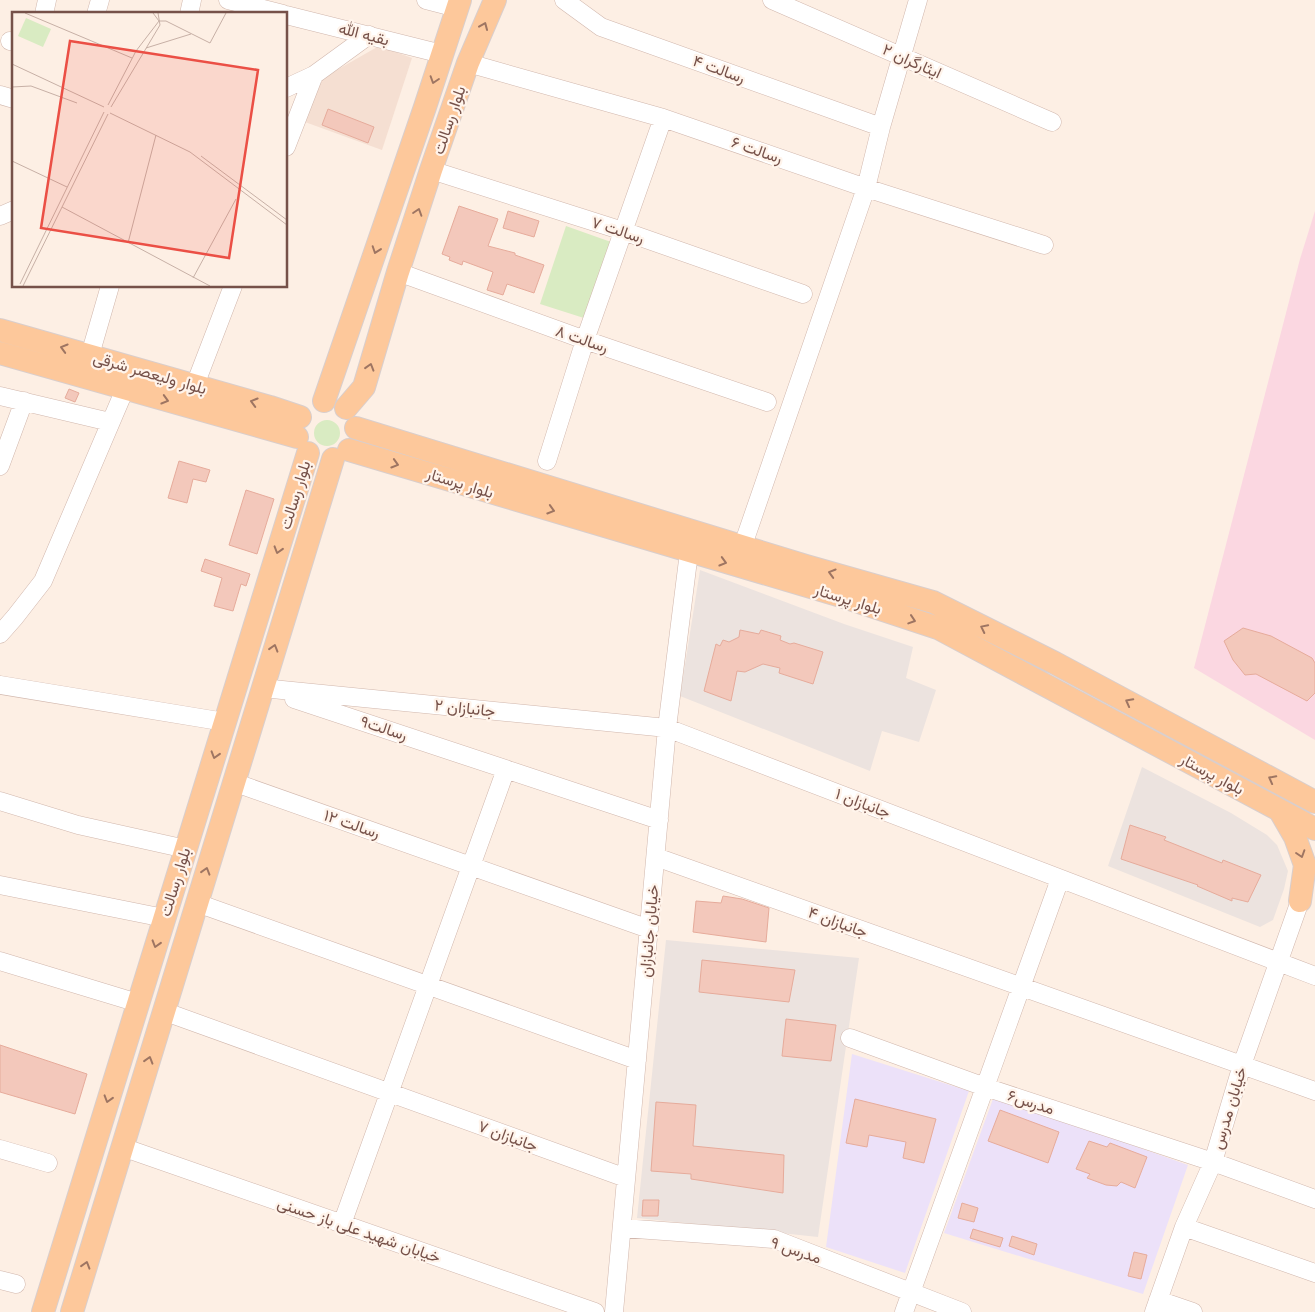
<svg xmlns="http://www.w3.org/2000/svg" width="1315" height="1312" viewBox="0 0 1315 1312" font-family="Helvetica,Vazirmatn,sans-serif">
<style>
.residential{fill:#f5dfd2}
.industrial{fill:#ece3df}
.education{fill:#ece1f9}
.medical{fill:#fbd7e1}
.green{fill:#d9ebc2}
.building{fill:#f3c8bb;stroke:#e6ab9b}
.lines{fill:none;stroke-linecap:round;stroke-linejoin:round}
.minor-casing{stroke:#d1b7ad;stroke-width:19}
.major-casing{stroke:#d9cecc;stroke-width:24}
.minor{stroke:#fff;stroke-width:18}
.major{stroke:#fdc89b;stroke-width:22}
.oneway{stroke:#9e7562}
.labels{text-anchor:middle;dominant-baseline:central;stroke-width:4.5;stroke-linejoin:round;paint-order:stroke}
.street-label{font-size:16px;fill:#765149;stroke:#fff4eb}
.inset-road{fill:none;stroke:#c7b0a6;stroke-width:1}
.view{fill:#eb4f45;fill-opacity:0.15;stroke:#eb4f45;stroke-width:2.5}
.inset-edge{fill:none;stroke:#765149;stroke-width:2.5}
</style>
<rect width="100%" height="100%" fill="#fdefe4"/>
<path class="residential" d="M 379,46 L 412,58 L 382,150 L 305,122 L 321,79 Z"/>
<path class="industrial" d="M 700,570 L 844,624 L 913,647 L 906,678 L 936,690 L 919,742 L 882,731 L 870,771 L 680,696 Z
M 1142,767 L 1231,813 L 1267,835 L 1277,845 L 1288,871 L 1284,889 L 1273,920 L 1260,927 L 1108,866 Z
M 666,940 L 859,958 L 818,1237 L 637,1218 Z"/>
<path class="education" d="M 852,1054 L 969,1091 L 905,1273 L 826,1247 Z
M 993,1099 L 1090,1130 L 1188,1165 L 1143,1294 L 944,1233 Z"/>
<path class="medical" d="M 1315,211 L 1315,740 L 1194,668 L 1300,259 Z"/>
<path class="green" d="M 566,226 L 611,242 L 587,319 L 540,304 Z
M314 433a13 13 0 1 1 26 0a13 13 0 1 1-26 0Z"/>
<path class="building" d="M 328,109 L 374,127 L 368,143 L 322,125 Z
M 459,206 L 498,219 L 488,246 L 515,253 L 515,255 L 544,265 L 534,293 L 507,284 L 503,295 L 487,290 L 493,272 L 463,261 L 462,265 L 449,260 L 450,257 L 442,254 Z
M 508,211 L 539,221 L 534,237 L 503,228 Z
M 69,389 L 79,393 L 75,402 L 65,398 Z
M 179,461 L 210,470 L 206,482 L 193,479 L 187,503 L 168,498 Z
M 246,490 L 274,499 L 257,554 L 229,545 Z
M 205,559 L 250,574 L 246,586 L 241,584 L 233,611 L 214,606 L 222,578 L 201,571 Z
M 1243,628 L 1271,636 L 1312,658 L 1315,663 L 1315,693 L 1307,701 L 1256,674 L 1245,675 L 1233,660 L 1224,641 Z
M 740,630 L 759,634 L 761,630 L 781,636 L 780,640 L 790,644 L 794,643 L 823,652 L 813,684 L 779,673 L 780,668 L 763,664 L 745,672 L 737,671 L 731,701 L 704,691 L 716,644 L 720,646 L 723,640 L 729,642 L 739,637 Z
M 1130,825 L 1166,837 L 1164,840 L 1222,863 L 1223,860 L 1261,875 L 1248,902 L 1232,898 L 1232,901 L 1197,886 L 1198,885 L 1121,859 Z
M 723,896 L 742,899 L 769,908 L 766,942 L 693,932 L 696,901 L 721,903 Z
M 702,960 L 795,970 L 789,1002 L 699,992 Z
M 786,1019 L 836,1025 L 831,1061 L 782,1056 Z
M 0,1045 L 87,1074 L 75,1114 L 0,1092 Z
M 855,1099 L 936,1119 L 924,1163 L 903,1158 L 906,1142 L 869,1135 L 867,1147 L 846,1143 Z
M 656,1102 L 696,1105 L 693,1146 L 784,1155 L 783,1193 L 691,1179 L 691,1174 L 651,1171 Z
M 1000,1110 L 1059,1132 L 1048,1163 L 988,1141 Z
M 1089,1141 L 1107,1147 L 1110,1143 L 1147,1157 L 1135,1188 L 1121,1182 L 1117,1186 L 1106,1185 L 1087,1178 L 1090,1174 L 1076,1169 Z
M 643,1200 L 659,1200 L 658,1216 L 642,1216 Z
M 962,1203 L 978,1208 L 974,1222 L 958,1218 Z
M 973,1229 L 1003,1238 L 1000,1247 L 970,1238 Z
M 1012,1236 L 1037,1244 L 1034,1255 L 1009,1246 Z
M 1134,1252 L 1147,1255 L 1141,1279 L 1128,1276 Z"/>
<g class="lines">
<g class="minor-casing">
<path id="minor" d="M 228,0 L 283,14
M 426,0 L 457,8
M 564,0 L 601,27 L 881,127
M 772,0 L 1052,122
M 44,14 L 47,0
M 96,14 L 100,0
M 189,14 L 192,0
M 286,15 L 442,54
M 10,41 L 14,42
M 468,63 L 663,118 L 866,188 L 1044,245
M 286,88 L 314,75 L 369,35
M 0,95 L 14,99
M 286,147 L 314,75
M 431,170 L 623,231 L 803,294
M 0,216 L 14,210
M 398,272 L 585,340 L 767,402
M 90,355 L 110,286
M 195,385 L 233,286
M 0,396 L 110,422
M 547,461 L 585,340 L 663,118
M 0,466 L 24,401
M 743,545 L 866,188 L 881,127 L 918,0
M 0,634 L 15,617 L 43,581 L 125,389
M 0,685 L 225,722
M 262,688 L 667,728 L 1315,976
M 294,699 L 659,820
M 233,782 L 649,929
M 0,801 L 78,825 L 186,849
M 656,857 L 1315,1091
M 0,885 L 164,918
M 197,903 L 637,1060
M 0,961 L 138,1003
M 163,1011 L 626,1178
M 850,1038 L 985,1087 L 1213,1162 L 1315,1199
M 122,1147 L 595,1312
M 0,1149 L 48,1163
M 342,1224 L 506,769
M 1184,1227 L 1315,1273
M 622,1228 L 774,1239 L 962,1312
M 0,1280 L 16,1284
M 1158,1300 L 1193,1312
M 614,1312 L 667,728 L 689,552
M 904,1312 L 1060,879
M 1154,1312 L 1184,1227 L 1213,1162 L 1242,1065 L 1300,901"/>
</g>
<g class="major-casing">
<path id="major" d="M 0,330 L 270,407 L 300,417
M 0,353 L 297,437
M 324,401 L 425,107 L 460,0
M 346,408 L 364,387 L 398,272 L 431,170 L 468,63 L 495,0
M 356,428 L 806,566 L 933,602 L 1055,663 L 1315,802
M 349,450 L 841,596 L 938,628 L 1315,829
M 1280,811 L 1295,837 L 1305,865 L 1300,901
M 43,1312 L 308,453
M 72,1312 L 333,459"/>
</g>
<use href="#minor" class="minor"/>
<use href="#major" class="major"/>
</g>
<defs><path id="oneway-chevron" d="M-2-3.5L2.5 0L-2 3.5" fill="none" stroke-width="1.6" stroke-linecap="round" stroke-linejoin="round" transform="scale(1.25)"/></defs>
<g class="oneway">
<use href="#oneway-chevron" transform="translate(484 26) rotate(-67)"/>
<use href="#oneway-chevron" transform="translate(434 80) rotate(108)"/>
<use href="#oneway-chevron" transform="translate(418 212) rotate(-72)"/>
<use href="#oneway-chevron" transform="translate(376 250) rotate(109)"/>
<use href="#oneway-chevron" transform="translate(64 348) rotate(-164)"/>
<use href="#oneway-chevron" transform="translate(370 367) rotate(-73)"/>
<use href="#oneway-chevron" transform="translate(165 400) rotate(16)"/>
<use href="#oneway-chevron" transform="translate(254 402) rotate(-164)"/>
<use href="#oneway-chevron" transform="translate(395 464) rotate(17)"/>
<use href="#oneway-chevron" transform="translate(551 510) rotate(17)"/>
<use href="#oneway-chevron" transform="translate(278 550) rotate(107)"/>
<use href="#oneway-chevron" transform="translate(723 562) rotate(16)"/>
<use href="#oneway-chevron" transform="translate(832 573) rotate(-164)"/>
<use href="#oneway-chevron" transform="translate(912 620) rotate(18)"/>
<use href="#oneway-chevron" transform="translate(984 628) rotate(-154)"/>
<use href="#oneway-chevron" transform="translate(274 648) rotate(-73)"/>
<use href="#oneway-chevron" transform="translate(1129 702) rotate(-152)"/>
<use href="#oneway-chevron" transform="translate(215 755) rotate(107)"/>
<use href="#oneway-chevron" transform="translate(1272 779) rotate(-152)"/>
<use href="#oneway-chevron" transform="translate(1301 854) rotate(72)"/>
<use href="#oneway-chevron" transform="translate(206 871) rotate(-73)"/>
<use href="#oneway-chevron" transform="translate(156 944) rotate(107)"/>
<use href="#oneway-chevron" transform="translate(149 1060) rotate(-73)"/>
<use href="#oneway-chevron" transform="translate(108 1099) rotate(107)"/>
<use href="#oneway-chevron" transform="translate(86 1265) rotate(-73)"/>
</g>
<g class="labels">
<g class="street-label">
<text transform="translate(364 34) rotate(14)">بقیه الله</text>
<text transform="translate(912 61) rotate(24)">ایثارگران ۲</text>
<text transform="translate(719 69) rotate(20)">رسالت ۴</text>
<text transform="translate(449 120) rotate(-71)">بلوار رسالت</text>
<text transform="translate(757 150) rotate(19)">رسالت ۶</text>
<text transform="translate(618 230) rotate(18)">رسالت ۷</text>
<text transform="translate(582 339) rotate(19)">رسالت ۸</text>
<text transform="translate(150 373) rotate(16)">بلوار ولیعصر شرقی</text>
<text transform="translate(460 483) rotate(17)">بلوار پرستار</text>
<text transform="translate(295 495) rotate(-73)">بلوار رسالت</text>
<text transform="translate(848 599) rotate(17)">بلوار پرستار</text>
<text transform="translate(465 708) rotate(6)">جانبازان ۲</text>
<text transform="translate(384 728) rotate(18)">رسالت۹</text>
<text transform="translate(1212 774) rotate(28)">بلوار پرستار</text>
<text transform="translate(863 803) rotate(21)">جانبازان ۱</text>
<text transform="translate(352 824) rotate(19)">رسالت ۱۲</text>
<text transform="translate(175 882) rotate(-73)">بلوار رسالت</text>
<text transform="translate(838 922) rotate(20)">جانبازان ۴</text>
<text transform="translate(649 931) rotate(-85)">خیابان جانبازان</text>
<text transform="translate(1031 1102) rotate(18)">مدرس۶</text>
<text transform="translate(1229 1108) rotate(-73)">خیابان مدرس</text>
<text transform="translate(508 1136) rotate(20)">جانبازان ۷</text>
<text transform="translate(359 1230) rotate(19)">خیابان شهید علی باز حسنی</text>
<text transform="translate(796 1250) rotate(19)">مدرس ۹</text>
</g>
</g>
<g transform="translate(12 12)">
<rect width="275" height="275" fill="#fdefe4"/>
<path d="M 14,6 L 39,17 L 31,35 L 6,24 Z" fill="#d9ebc2"/>
<path class="inset-road" d="M 13,1 L 120,46M 147,9 L 154,9 L 198,31 L 214,1M 134,36 L 179,22M 0,52 L 92,95M 0,75 L 19,74 L 65,91M 96,93 L 124,39 L 147,9 L 141,1M 99,95 L 148,13 L 146,1M 98,101 L 178,140 L 275,213M 189,144 L 275,208M 0,149 L 55,175M 50,195 L 198,274M 116,231 L 144,123M 181,266 L 224,187M 8,272 L 92,100M 11,274 L 96,102"/>
<path class="view" d="M 58,29 L 246,58 L 217,246 L 29,216 Z"/>
<rect width="275" height="275" class="inset-edge"/>
</g>
</svg>
